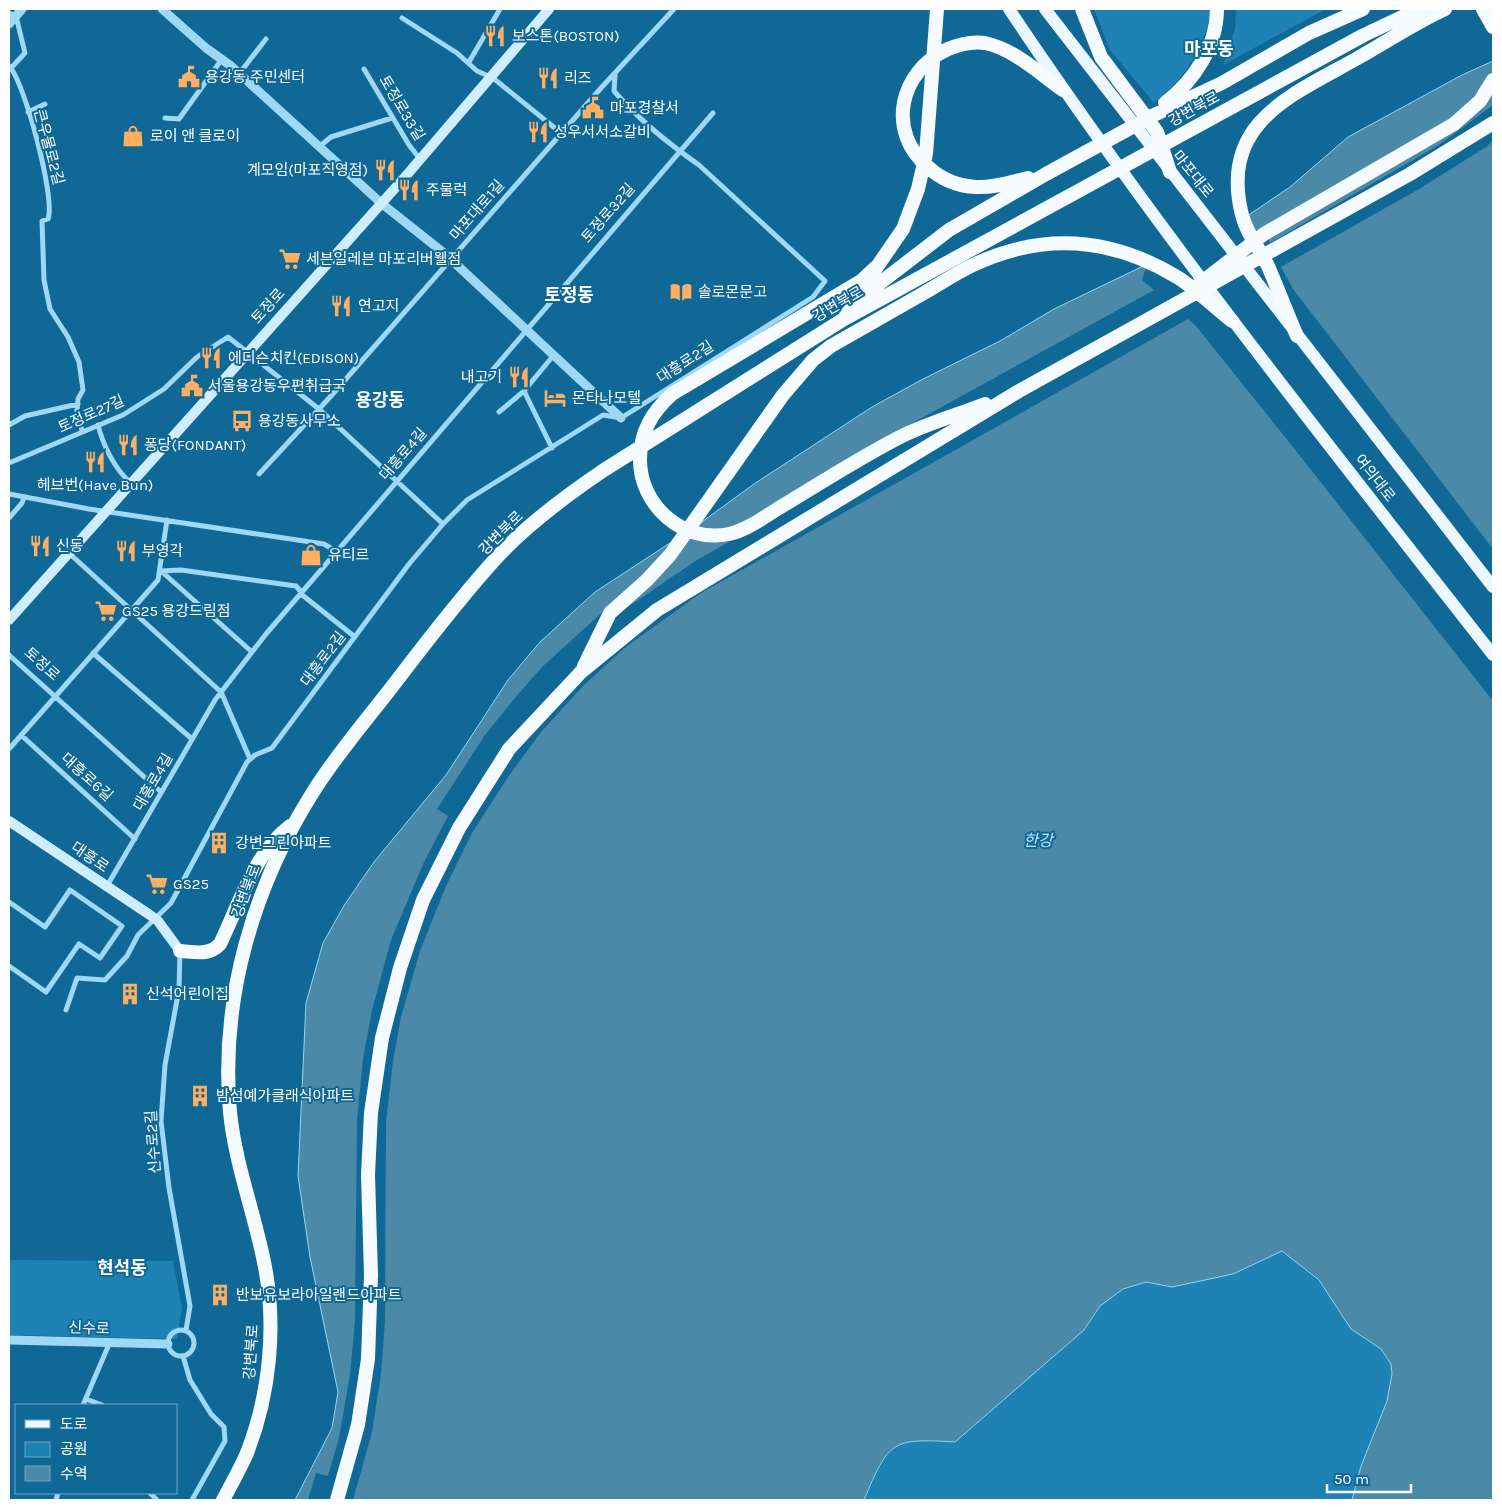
<svg xmlns="http://www.w3.org/2000/svg" width="1502" height="1509" viewBox="0 0 1502 1509" font-family="Karla,'Noto Sans KR',sans-serif">
<style>
.green{fill:#1e82b4}
.water{fill:#4b89a9;stroke:#90d7f8}
.pier{fill:#0f6896}
.lines{fill:none;stroke-linecap:round;stroke-linejoin:round}
.minor{stroke:#9ed8f4;stroke-width:5}
.tertiary{stroke:#9ed8f4;stroke-width:9}
.secondary{stroke:#ceedfd;stroke-width:10}
.primary{stroke:#ecf7ff;stroke-width:12}
.trunk{stroke:#f6fbff;stroke-width:14}
.labels{text-anchor:middle;dominant-baseline:central;stroke-width:4;stroke-linejoin:round;paint-order:stroke}
.poi-label{font-size:15px;fill:#fff;stroke:#0f6896;text-anchor:start}
.street-label{font-size:15px;fill:#fff;stroke:#0f6896}
.water-label{font-size:16px;font-style:italic;fill:#b8e6fc;stroke:#0f6896}
.quarter-label{font-size:18px;font-weight:bold;fill:#fff;stroke:#0f6896}
</style>
<rect width="100%" height="100%" fill="#0f6896"/>
<path class="green" d="M 1094,9 L 1211,9 C 1205,49 1185,78 1154,103 L 1110,50 Z
M 1236,9 L 1326,9 L 1223,65 L 1235,29 Z
M 1282,1251 L 1319,1280 L 1351,1329 L 1381,1349 L 1391,1364 L 1392,1374 L 1387,1401 L 1361,1466 L 1352,1500 L 864,1500 C 889,1441 891,1438 955,1442 L 1084,1330 L 1100,1306 L 1123,1289 L 1146,1282 L 1173,1287 L 1233,1274 Z
M 9,1260 L 173,1261 L 182,1308 L 177,1339 L 9,1335 Z"/>
<path class="water" d="M 1493,61 L 1493,1500 L 1352,1500 L 1361,1466 L 1387,1401 L 1392,1374 L 1391,1364 L 1381,1349 L 1351,1329 L 1319,1280 L 1282,1251 L 1233,1274 L 1172,1287 L 1146,1282 L 1123,1289 L 1100,1306 L 1084,1330 L 955,1442 C 891,1438 889,1441 864,1500 L 295,1500 L 332,1428 L 338,1392 L 310,1257 L 298,1176 L 306,1003 L 323,943 L 345,904 L 374,862 L 446,775 L 508,680 L 540,642 L 595,592 L 699,524 L 754,484 L 872,407 L 923,379 L 1000,341 L 1054,309 L 1164,256 L 1216,237 L 1290,187 L 1348,137 L 1462,75 Z"/>
<path class="pier" d="M 1493,105 L 1493,141 L 1486,147 L 1419,189 L 1281,267 L 1293,289 L 1493,549 L 1493,701 L 1293,447 L 1196,326 L 1188,319 L 701,593 L 627,646 L 584,685 L 541,732 L 508,777 L 472,833 L 446,886 L 420,951 L 401,1017 L 393,1061 L 386,1122 L 385,1321 L 381,1374 L 372,1432 L 353,1500 L 308,1500 L 316,1473 L 328,1476 L 339,1438 L 350,1375 L 355,1320 L 357,1120 L 363,1058 L 372,1010 L 391,940 L 424,862 L 448,816 L 437,809 L 485,735 L 514,699 L 542,667 L 607,608 L 613,617 L 697,560 L 904,442 L 898,431 L 1154,290 L 1142,280 L 1148,261 L 1215,235 L 1238,220 L 1249,235 L 1264,231 L 1270,243 L 1439,145 Z"/>
<g class="lines">
<path class="minor" d="M 9,13 L 16,16 L 25,53 L 11,68
M 402,18 L 457,53 L 477,71 L 493,78 L 561,133
M 469,62 L 500,9
M 9,66 C 24,80 56,199 48,219 L 42,221 L 44,280 L 50,309 L 68,337 L 79,362 L 83,390 L 78,399 L 77,411 L 82,431
M 364,69 L 409,145 L 420,159
M 239,74 L 266,39
M 28,112 L 45,104
M 165,118 L 179,119 L 222,59
M 320,146 L 331,137 L 392,118
M 524,391 L 552,448
M 499,412 L 524,391 L 553,356
M 9,425 L 25,416 L 78,404
M 98,425 C 103,445 115,470 131,483
M 9,463 L 123,415 L 164,389 L 197,357 L 228,337 L 319,409 L 443,524
M 259,474 L 331,396 L 601,88 L 674,9
M 9,494 L 89,509 L 324,544 L 337,552
M 9,518 L 22,503 L 24,497
M 70,554 L 221,692 L 250,759
M 161,571 L 181,570 L 296,586 L 302,593
M 161,571 L 252,652
M 301,594 L 355,637
M 93,653 L 192,739
M 9,655 L 161,792
M 21,735 L 135,839
M 9,749 L 158,580 L 167,520
M 107,886 L 215,700 L 266,634 L 713,113
M 9,902 L 45,927 L 70,890 L 122,926 L 100,958 L 79,944 L 46,992 L 9,966
M 180,951 L 179,989 L 165,1065 L 161,1121 L 169,1188 L 190,1306 L 186,1330
M 66,1010 L 77,978 L 105,980 L 127,956 L 138,935 L 171,903 L 247,762 L 255,755 L 272,748 L 409,564 L 443,524 L 467,500 L 603,415 L 621,418 L 813,297 L 825,281 L 699,165 C 669,144 638,119 614,91 L 615,75
M168 1343a13 13 0 1 1 26 0a13 13 0 1 1-26 0Z
M 183,1356 L 190,1380 L 211,1414 L 224,1427 L 225,1441 L 192,1500
M 86,1399 L 102,1405
M 83,1405 L 110,1342
M 150,1493 L 157,1500
M 56,1500 L 58,1493"/>
<path class="tertiary" d="M 162,9 L 206,48 L 231,66 L 381,203 L 444,253 L 621,418
M 9,24 L 22,9
M 9,1340 L 168,1344"/>
<path class="secondary" d="M 9,620 L 405,177 L 549,9
M 9,821 L 150,915 L 158,921 L 180,951"/>
<path class="primary" d="M 1009,9 C 1159,233 1327,443 1493,655
M 1045,9 L 1493,587"/>
<path class="trunk" d="M 1082,9 L 1101,57 L 1157,132 L 1170,172
M 1483,9 L 1493,27
M 1165,103 C 1194,81 1217,46 1217,9
M 1028,178 C 1011,182 994,188 976,187 C 957,186 942,180 928,167 C 886,132 899,71 948,49 C 960,44 972,41 985,43 C 1014,49 1040,74 1063,90
M 876,267 L 861,281 L 672,394 C 652,412 640,432 640,460 C 640,505 683,544 729,534 C 747,530 764,517 779,508 C 819,484 859,458 900,437 C 926,424 957,415 985,404
M 872,274 L 903,229 L 918,189 L 926,154 L 937,9
M 1198,285 L 1264,234 L 1454,124 L 1480,101 L 1493,80
M 846,315 L 858,300 L 949,230 L 1046,174 L 1154,115 L 1222,83 L 1309,33 L 1363,9
M 1297,336 C 1287,313 1278,289 1268,266 C 1258,245 1248,237 1242,215 C 1219,123 1290,96 1356,59 C 1385,43 1414,23 1445,9
M 584,666 L 610,613 L 647,580 L 670,555 L 783,395 L 813,360 L 831,346 C 862,328 893,311 924,293 C 940,284 956,273 973,265 C 1043,232 1111,237 1177,277 C 1195,288 1214,307 1232,321
M 180,951 C 195,952 209,956 220,944 C 239,905 254,853 290,826
M 223,1500 C 231,1485 240,1469 247,1453 C 270,1394 277,1324 264,1262 C 254,1212 235,1163 230,1112 C 220,999 253,887 313,792 C 338,752 370,716 398,679 C 430,637 463,594 499,555 C 530,522 567,495 604,470 L 844,319 L 1364,35 L 1419,9
M 337,1500 L 358,1425 L 368,1359 L 371,1275 L 368,1175 L 371,1113 L 382,1038 L 400,968 L 423,900 L 459,828 L 509,749 L 581,672 L 657,610 L 1019,391 L 1410,174 L 1493,123"/>
</g>
<defs>
<g id="restaurant-bare" transform="scale(1.725)"><path d="M-5-6h1v4h1v-4h1v4h1v-4h1v5L-1.5 .5V6h-2V.5L-5-1ZM5-6V6H3V1.5H1.5Q1.5-4 5-6Z" fill="#ffaf62" stroke="#0f6896" stroke-width="2.5" paint-order="stroke"/></g>
<g id="civic-bare" transform="scale(1.725)"><path d="M-.6-6.5H3V-4.5H.6V-3L4-1V1h2V6H-6V1h2V-1L-.6-3ZM-1.2 2.5V6h2.4V2.5Z" fill="#ffaf62" stroke="#0f6896" stroke-width="2.5" paint-order="stroke"/></g>
<g id="shop-bare" transform="scale(1.725)"><path d="M-5-2.5h2.3a2.7 3.5 0 0 1 5.4 0H5L5.5 6h-11ZM-1.5-2.5h3a1.5 2.3 0 0 0-3 0Z" fill="#ffaf62" stroke="#0f6896" stroke-width="2.5" paint-order="stroke"/></g>
<g id="supermarket-bare" transform="scale(1.725)"><path d="M-6-5.5h2.5l.6 2H6L4.5 2H-2.5L-4.4-4H-6ZM-1.5 3.2a1.3 1.3 0 1 0 .1 0ZM3 3.2a1.3 1.3 0 1 0 .1 0Z" fill="#ffaf62" stroke="#0f6896" stroke-width="2.5" paint-order="stroke"/></g>
<g id="library-bare" transform="scale(1.725)"><path d="M-6-4Q-3-5.5-.7-3.5V5Q-3 3-6 4ZM6-4Q3-5.5 .7-3.5V5Q3 3 6 4Z" fill="#ffaf62" stroke="#0f6896" stroke-width="2.5" paint-order="stroke"/></g>
<g id="hotel-bare" transform="scale(1.725)"><path d="M-6-4.5h1.5V1H6V5H4.5V3h-9V5H-6ZM-4 0a1.8 1.8 0 1 1 3.6 0ZM.5 0V-2.5h3Q6-2.5 6 0Z" fill="#ffaf62" stroke="#0f6896" stroke-width="2.5" paint-order="stroke"/></g>
<g id="bus-bare" transform="scale(1.725)"><path d="M-5-6H5V4H4V6H2V4H-2V6H-4V4H-5ZM-3.5-4V0h7V-4ZM-3.5 1.2v1.5H-2V1.2ZM2 1.2v1.5H3.5V1.2Z" fill="#ffaf62" stroke="#0f6896" stroke-width="2.5" paint-order="stroke"/></g>
<g id="building-bare" transform="scale(1.725)"><path d="M-4-6H4V6H1V3H-1V6H-4ZM-2.5-4.3h1.7v1.8h-1.7ZM.8-4.3h1.7v1.8H.8ZM-2.5-1h1.7V.8h-1.7ZM.8-1h1.7V.8H.8Z" fill="#ffaf62" stroke="#0f6896" stroke-width="2.5" paint-order="stroke"/></g>
</defs>
<g fill-rule="evenodd">
<use href="#restaurant-bare" x="495" y="36"/>
<use href="#civic-bare" x="189" y="77"/>
<use href="#restaurant-bare" x="548" y="78"/>
<use href="#civic-bare" x="593" y="108"/>
<use href="#restaurant-bare" x="538" y="132"/>
<use href="#shop-bare" x="133" y="136"/>
<use href="#restaurant-bare" x="385" y="170"/>
<use href="#restaurant-bare" x="409" y="190"/>
<use href="#supermarket-bare" x="290" y="259"/>
<use href="#library-bare" x="681" y="292"/>
<use href="#restaurant-bare" x="341" y="306"/>
<use href="#restaurant-bare" x="211" y="358"/>
<use href="#restaurant-bare" x="519" y="377"/>
<use href="#civic-bare" x="192" y="386"/>
<use href="#hotel-bare" x="555" y="398"/>
<use href="#bus-bare" x="242" y="421"/>
<use href="#restaurant-bare" x="128" y="445"/>
<use href="#restaurant-bare" x="95" y="462"/>
<use href="#restaurant-bare" x="40" y="546"/>
<use href="#restaurant-bare" x="126" y="551"/>
<use href="#shop-bare" x="311" y="555"/>
<use href="#supermarket-bare" x="106" y="611"/>
<use href="#building-bare" x="219" y="843"/>
<use href="#supermarket-bare" x="157" y="884"/>
<use href="#building-bare" x="130" y="994"/>
<use href="#building-bare" x="200" y="1096"/>
<use href="#building-bare" x="220" y="1295"/>
</g>
<g class="labels">
<g class="poi-label">
<text x="512" y="36">보스톤(BOSTON)</text>
<text x="205" y="77">용강동 주민센터</text>
<text x="564" y="78">리즈</text>
<text x="610" y="108">마포경찰서</text>
<text x="554" y="132">성우서서소갈비</text>
<text x="150" y="136">로이 앤 클로이</text>
<text x="368" y="170" text-anchor="end">계모임(마포직영점)</text>
<text x="426" y="190">주물럭</text>
<text x="306" y="259">세븐일레븐 마포리버웰점</text>
<text x="698" y="292">솔로몬문고</text>
<text x="358" y="306">연고지</text>
<text x="228" y="358">에디슨치킨(EDISON)</text>
<text x="502" y="377" text-anchor="end">내고기</text>
<text x="208" y="386">서울용강동우편취급국</text>
<text x="572" y="398">몬타나모텔</text>
<text x="258" y="421">용강동사무소</text>
<text x="144" y="445">퐁당(FONDANT)</text>
<text x="95" y="485" text-anchor="middle">헤브번(Have Bun)</text>
<text x="56" y="546">신동</text>
<text x="142" y="551">부영각</text>
<text x="328" y="555">유티르</text>
<text x="122" y="611">GS25 용강드림점</text>
<text x="235" y="843">강변그린아파트</text>
<text x="173" y="884">GS25</text>
<text x="146" y="994">신석어린이집</text>
<text x="216" y="1096">밤섬예가클래식아파트</text>
<text x="236" y="1295">반보유보라아일랜드아파트</text>
</g>
<g class="street-label">
<text transform="translate(402 108) rotate(59)">토정로33길</text>
<text transform="translate(1194 109) rotate(-29)">강변북로</text>
<text transform="translate(49 147) rotate(75)">큰우물로2길</text>
<text transform="translate(1193 174) rotate(51)">마포대로</text>
<text transform="translate(477 210) rotate(-49)">마포대로1길</text>
<text transform="translate(608 213) rotate(-49)">토정로32길</text>
<text transform="translate(838 304) rotate(-30)">강변북로</text>
<text transform="translate(268 306) rotate(-48)">토정로</text>
<text transform="translate(685 362) rotate(-33)">대흥로2길</text>
<text transform="translate(91 414) rotate(-24)">토정로27길</text>
<text transform="translate(403 454) rotate(-49)">대흥로4길</text>
<text transform="translate(1375 478) rotate(52)">여의대로</text>
<text transform="translate(501 533) rotate(-45)">강변북로</text>
<text transform="translate(323 659) rotate(-53)">대흥로2길</text>
<text transform="translate(42 664) rotate(42)">토정로</text>
<text transform="translate(87 777) rotate(42)">대흥로6길</text>
<text transform="translate(153 782) rotate(-60)">대흥로4길</text>
<text transform="translate(90 857) rotate(34)">대흥로</text>
<text transform="translate(246 891) rotate(-70)">강변북로</text>
<text transform="translate(153 1142) rotate(-94)">신수로2길</text>
<text transform="translate(89 1328) rotate(2)">신수로</text>
<text transform="translate(251 1352) rotate(-86)">강변북로</text>
</g>
<g class="water-label">
<text x="1038" y="840">한강</text>
</g>
<g class="quarter-label">
<text x="1209" y="49">마포동</text>
<text x="569" y="295">토정동</text>
<text x="380" y="400">용강동</text>
<text x="122" y="1268">현석동</text>
</g>
</g>
<rect width="1502" height="1509" fill="none" stroke="#ffffff" stroke-width="20"/>
<rect x="15" y="1404" width="162" height="90" fill="#0f6896" stroke="#6fa4c0"/>
<rect x="25" y="1420" width="25" height="8" fill="#ecf7ff" stroke="#6fa4c0"/>
<text x="60" y="1429" font-size="15" fill="#ffffff">도로</text>
<rect x="25" y="1442" width="25" height="15" fill="#1e82b4" stroke="#6fa4c0"/>
<text x="60" y="1454" font-size="15" fill="#ffffff">공원</text>
<rect x="25" y="1466" width="25" height="15" fill="#4b89a9" stroke="#6fa4c0"/>
<text x="60" y="1479" font-size="15" fill="#ffffff">수역</text>
<path d="M1327 1484v8h84v-8" fill="none" stroke="#ffffff" stroke-width="2.5"/>
<text x="1334" y="1484" font-size="15" fill="#ffffff" stroke="#0f6896" stroke-width="4" paint-order="stroke">50 m</text>
</svg>
